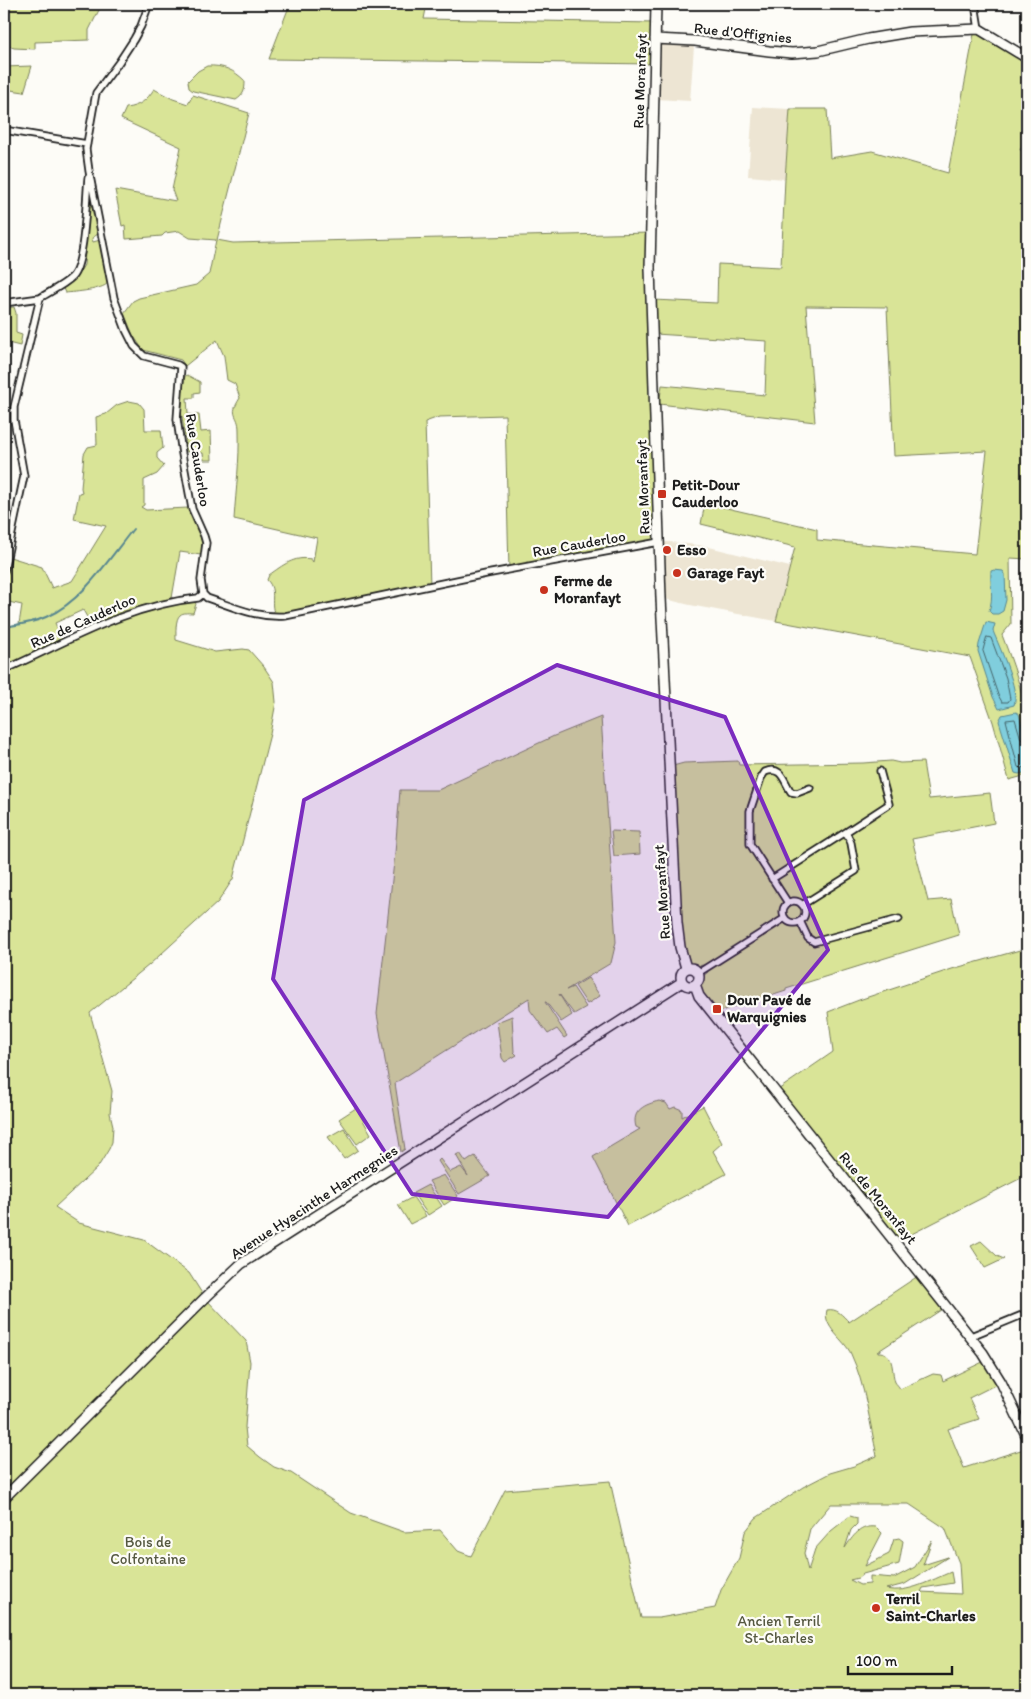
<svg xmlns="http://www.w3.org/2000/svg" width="1031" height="1699" viewBox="0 0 1031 1699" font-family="Itim,sans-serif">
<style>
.built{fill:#ede5d3}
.green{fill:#d9e497;stroke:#7a805a;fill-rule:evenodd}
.water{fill:#80cedd;stroke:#588790}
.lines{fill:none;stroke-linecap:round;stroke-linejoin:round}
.shore{stroke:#446369;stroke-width:1}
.stream{stroke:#588790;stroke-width:2}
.street-casing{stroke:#1c1c1c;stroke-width:9}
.secondary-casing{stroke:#1c1c1c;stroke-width:12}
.street{stroke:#fdfcf7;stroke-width:5.5}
.secondary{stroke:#fdfcf7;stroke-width:9}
.marked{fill:#7b2cbf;fill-opacity:0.2;stroke:#7b2cbf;stroke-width:4;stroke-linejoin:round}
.poi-dot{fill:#c8321e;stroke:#fdfcf7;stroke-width:2}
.labels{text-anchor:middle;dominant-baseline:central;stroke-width:4.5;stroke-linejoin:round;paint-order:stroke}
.street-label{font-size:15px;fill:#1c1c1c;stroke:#fdfcf7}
.poi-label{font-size:15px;font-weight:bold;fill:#1c1c1c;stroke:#fdfcf7;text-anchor:start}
.park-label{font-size:15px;fill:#555841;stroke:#fdfcf7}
</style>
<rect width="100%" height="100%" fill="#fdfcf7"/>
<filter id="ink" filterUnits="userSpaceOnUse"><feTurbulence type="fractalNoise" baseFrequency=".02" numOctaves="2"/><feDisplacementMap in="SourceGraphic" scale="10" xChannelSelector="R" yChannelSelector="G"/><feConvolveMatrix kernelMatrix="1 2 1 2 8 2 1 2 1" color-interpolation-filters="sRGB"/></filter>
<g filter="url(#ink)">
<path class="built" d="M 657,44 L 694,46 L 690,101 L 657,99 Z
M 753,107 L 790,109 L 785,179 L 748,176 Z
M 659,542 L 671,542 L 705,546 L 790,567 L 776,621 L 690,605 L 661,598 Z"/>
<path class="green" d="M 4,4 L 102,4 L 89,30 L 89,40 L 35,42 L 35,49 L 14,48 L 4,44 Z
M 290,4 L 427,4 L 424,19 L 655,23 L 654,64 L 269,59 Z
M 979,29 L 1027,58 L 1027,133 L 1020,150 L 1027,153 L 1027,559 L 1010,558 L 1011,624 L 1002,635 C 1013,664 1024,693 1027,725 C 1029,741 1027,759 1027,775 L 1009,780 L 993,722 L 970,657 L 776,621 L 795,547 L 701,524 L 705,503 L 817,529 L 817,540 L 975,554 L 987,451 L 894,456 L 887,307 L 806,306 L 815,422 L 659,404 L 662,385 L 765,395 L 767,341 L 655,334 L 654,300 L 717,303 L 718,264 L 781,267 L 785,179 L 790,109 L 827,109 L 830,158 L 872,151 L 948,173 L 974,34 Z
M 32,66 L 24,92 L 4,89 L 4,67 Z
M 207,66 C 223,65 234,70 245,81 C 245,90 244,95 236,100 L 193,91 L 189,88 L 188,81 L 198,71 Z
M 154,89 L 173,99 L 188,104 L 193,95 L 249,113 L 217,240 L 233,243 L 650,233 L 659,542 L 509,570 L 505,415 L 439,417 L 425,422 L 430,586 L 276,616 C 268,605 278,591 267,580 L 269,575 C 283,565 294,556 311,559 L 313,562 L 317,538 L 234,519 C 236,489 240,460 239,430 C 239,413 228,417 240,398 L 235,384 L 227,380 L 224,356 L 217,340 L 185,366 L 181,360 L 143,350 L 133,335 L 124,313 L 133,301 L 139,298 L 196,285 L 209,274 L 216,240 L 190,238 L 179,231 L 165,233 L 162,236 L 126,239 L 125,225 L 122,226 L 115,190 L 176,201 L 172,190 L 181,147 L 121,119 L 126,108 C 140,106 147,100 154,89 Z
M 89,201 L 92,203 L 98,234 L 92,238 L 93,242 L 100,240 L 108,283 C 102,290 76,292 65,293 L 62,286 L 77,276 L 84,265 Z
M 14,307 L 16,313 L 16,333 L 22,335 L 20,346 L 4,342 L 4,308 Z
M 187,375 L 200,382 L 200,392 L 194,393 L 194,398 L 187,398 L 188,414 L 199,415 L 201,432 L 211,431 L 212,460 L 204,460 L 203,453 L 187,452 L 180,403 L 185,376 Z
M 129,401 L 139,403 L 144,409 L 145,430 L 161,430 L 163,448 L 157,453 L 157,458 L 164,466 L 157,474 L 144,480 L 144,505 L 141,507 L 146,510 L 188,508 C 193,523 206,538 201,555 L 180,552 L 172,598 L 121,612 L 92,626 L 83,610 L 55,623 L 63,640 L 4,667 L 4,627 L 19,624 L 22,605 L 4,601 L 4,588 L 10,557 L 42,567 L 52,588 L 72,581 L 106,526 L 74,519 L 79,493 L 82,492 L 81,488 L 84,454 L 88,447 L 97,445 L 96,417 L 106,414 L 117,405 Z
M 194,601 L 196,604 L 193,613 C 190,613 183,612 180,615 C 175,619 176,634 176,640 L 215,652 L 243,649 L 249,650 L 264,667 L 274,682 L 276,702 L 270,734 L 233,879 L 218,902 L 149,965 L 90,1013 L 112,1091 L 110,1113 L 113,1126 L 112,1142 L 109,1149 L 98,1167 L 55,1207 L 79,1223 L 144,1240 L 189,1273 L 205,1298 L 246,1341 L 250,1362 L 245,1427 L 247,1446 L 260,1457 L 274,1467 L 291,1473 L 351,1513 L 404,1532 L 440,1530 L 458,1551 L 471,1556 L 505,1490 L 610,1481 L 641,1618 L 659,1618 L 715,1608 L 721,1590 L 739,1558 L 745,1532 L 756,1518 L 803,1487 L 830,1473 L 854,1466 L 877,1456 C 870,1424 865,1384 851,1354 C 845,1340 822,1327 827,1310 C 837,1308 842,1315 849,1322 L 921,1274 L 947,1306 L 877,1352 C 895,1351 891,1370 895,1382 C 896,1384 899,1386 900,1389 L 933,1374 L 941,1375 L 943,1381 L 987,1360 L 1001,1382 L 969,1398 L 979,1419 L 948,1429 L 964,1468 L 1027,1448 L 1027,1695 L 4,1695 L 4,670 L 150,606 ZM 831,1504 L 909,1504 L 945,1528 L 959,1563 L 961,1594 L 921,1592 L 923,1588 L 953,1583 L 951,1572 C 931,1580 908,1594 886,1589 L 905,1584 L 948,1557 L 923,1565 L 932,1540 L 915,1567 L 894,1578 L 870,1576 L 870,1584 L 860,1585 L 850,1580 L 858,1578 L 863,1574 L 899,1564 L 903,1541 L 899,1538 L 894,1539 L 889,1554 L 865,1566 L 882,1533 L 876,1527 C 860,1525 853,1536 845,1548 L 851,1530 L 857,1524 L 857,1518 L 850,1516 L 831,1531 L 815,1549 L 808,1571 L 804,1553 L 810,1529 Z
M 601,717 L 616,942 L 611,963 L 566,990 L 573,987 L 586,1007 L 574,1014 L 559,994 L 572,1015 L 561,1022 L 546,1002 L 545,1002 L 567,1036 L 564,1038 L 557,1029 L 548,1034 L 530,1010 L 529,998 L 395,1083 L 405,1149 L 401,1152 L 377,1014 L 395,853 L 400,790 L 438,790 L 554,736 Z
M 738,761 L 739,765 L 863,763 L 891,761 L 900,763 L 923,762 L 929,799 L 990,793 L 994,823 L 912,839 L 928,901 L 951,899 L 959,935 L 786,989 L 786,991 L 740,1006 L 739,1005 L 713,1014 L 698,985 L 701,978 L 708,972 L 704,965 C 692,967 689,964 683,954 L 669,767 L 684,763 Z
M 611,831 L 639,832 L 640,854 L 614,856 Z
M 1027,948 L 1027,1175 L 896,1242 L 775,1092 L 833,1052 L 828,1012 L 859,1000 L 952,969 Z
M 588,978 L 600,996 L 587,1004 L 575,986 Z
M 512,1016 L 514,1052 L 517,1055 L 505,1062 L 502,1058 L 497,1022 Z
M 659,1101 L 666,1103 L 670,1109 L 675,1107 L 682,1110 L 682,1117 L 703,1106 L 722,1143 L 713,1151 L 726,1174 L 628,1226 L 593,1157 L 640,1129 L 636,1127 C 631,1110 646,1104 659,1101 Z
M 356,1108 L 371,1134 L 357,1144 L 339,1119 Z
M 344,1128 L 358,1150 L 344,1159 L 328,1137 Z
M 460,1153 L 466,1162 L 475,1156 L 490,1176 L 459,1194 L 438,1161 L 440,1159 L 450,1172 L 461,1167 L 468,1176 L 456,1155 Z
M 444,1175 L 458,1196 L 444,1205 L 429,1181 Z
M 428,1185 L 442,1206 L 428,1215 L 413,1193 Z
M 413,1197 L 426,1216 L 410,1224 L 398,1205 Z
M 981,1241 L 997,1256 L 1004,1259 L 985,1268 L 971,1246 Z"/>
<path class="water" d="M 994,570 L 1003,571 L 1005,574 L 1006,600 L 1003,611 L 998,614 L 992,614 L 989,611 C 994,597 990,585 991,571 Z
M 986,622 L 995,624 L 993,631 C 999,646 1020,691 1014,705 L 999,709 L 993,697 L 978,651 L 979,644 Z
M 1016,712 L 1019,714 L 1027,745 L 1027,772 L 1019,774 L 1015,773 L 999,721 L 1002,715 Z"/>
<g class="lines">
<path class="shore" d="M 987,637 L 991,638 L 1006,678 L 1010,699 L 1008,702 L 1002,702 L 998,695 L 983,651 Z
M 1027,742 L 1021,739 L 1015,719 L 1006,720 L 1018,767 L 1020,768 L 1027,767"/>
<path class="stream" d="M 4,627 C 17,625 33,623 46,617 C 82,602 109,559 133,529"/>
<g class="street-casing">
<path id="street" d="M 149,4 L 141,26 L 134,39 L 119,62 L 96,93 L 86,149 L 89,171 L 114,298 L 126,330 L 134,346 L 144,356 L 178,365 L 181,367 L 177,419 L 182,454 L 192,509 L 204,536 L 206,543 L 201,580 L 203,594 L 207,598 C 234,607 256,618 285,616 L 486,574 L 659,542
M 975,4 L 979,29
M 4,130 L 87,144
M 4,303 L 40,298
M 4,571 L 24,476 L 14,420 L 14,407 L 40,298 C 49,292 64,285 72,277 C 85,264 86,198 88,178
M 4,670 C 67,642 128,605 198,598 L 203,594
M 772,879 L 846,832
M783 912a11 11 0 1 1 22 0a11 11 0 1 1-22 0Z
M 788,903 L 750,844 L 750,811 L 761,778 L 765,772 C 782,765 784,782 791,792 L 797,793 L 810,788
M 802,905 L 856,871 L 851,843 L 846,832 L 889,804 L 880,771
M 800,921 L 808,938 L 814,942 L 899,919
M 698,973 L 785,918
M 971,1336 L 1027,1313"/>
</g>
<g class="secondary-casing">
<path id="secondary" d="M 656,4 L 650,268 L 661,598 L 677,923 L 680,947 L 686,968
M 655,39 L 695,41 L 769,51 L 792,53 L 818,51 L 868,39 L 910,32 L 979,29 L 1027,58
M681 977a9 9 0 1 1 18 0a9 9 0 1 1-18 0Z
M 695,985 L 699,996 L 711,1011 L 983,1353 L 1001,1382 L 1027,1437
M 4,1498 L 205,1298 L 241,1264 L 682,982"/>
</g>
<use href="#street" class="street"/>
<use href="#secondary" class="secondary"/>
</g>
</g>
<path class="marked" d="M 557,665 L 725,717 L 828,950 L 608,1217 L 412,1194 L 273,979 L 304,800 Z"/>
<g class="poi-dot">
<rect x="657" y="489" width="10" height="10" rx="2.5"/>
<circle cx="667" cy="550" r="5"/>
<circle cx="677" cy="573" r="5"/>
<circle cx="544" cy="590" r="5"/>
<rect x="712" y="1004" width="10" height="10" rx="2.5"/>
<circle cx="876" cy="1608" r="5"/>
</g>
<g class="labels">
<g class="street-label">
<text transform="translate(743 33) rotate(6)">Rue d'Offignies</text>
<text transform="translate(640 81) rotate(-88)">Rue Moranfayt</text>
<text transform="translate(198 460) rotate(81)">Rue Cauderloo</text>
<text transform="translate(643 487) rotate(-92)">Rue Moranfayt</text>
<text transform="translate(579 544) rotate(-10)">Rue Cauderloo</text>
<text transform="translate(83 621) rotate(-24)">Rue de Cauderloo</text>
<text transform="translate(662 892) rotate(-94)">Rue Moranfayt</text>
<text transform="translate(878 1198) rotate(51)">Rue de Moranfayt</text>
<text transform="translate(314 1202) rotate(-33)">Avenue Hyacinthe Harmegnies</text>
</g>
<g class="poi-label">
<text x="672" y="485">Petit-Dour<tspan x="672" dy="17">Cauderloo</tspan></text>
<text x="677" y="550">Esso</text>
<text x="687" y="573">Garage Fayt</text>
<text x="554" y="581">Ferme de<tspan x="554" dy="17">Moranfayt</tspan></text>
<text x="727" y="1000">Dour Pavé de<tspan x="727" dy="17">Warquignies</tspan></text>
<text x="886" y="1599">Terril<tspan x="886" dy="17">Saint-Charles</tspan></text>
</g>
<g class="park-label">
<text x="148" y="1542">Bois de<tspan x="148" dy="17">Colfontaine</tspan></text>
<text x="779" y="1621">Ancien Terril<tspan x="779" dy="17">St-Charles</tspan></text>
</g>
</g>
<rect width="1031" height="1699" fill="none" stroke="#fdfcf7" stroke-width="20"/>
<rect x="10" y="10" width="1011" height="1679" fill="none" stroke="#1c1c1c" stroke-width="2" filter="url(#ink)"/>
<path d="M848 1666v8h104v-8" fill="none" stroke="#1c1c1c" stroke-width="2.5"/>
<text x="856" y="1666" font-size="15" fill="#1c1c1c" stroke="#fdfcf7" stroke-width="4" paint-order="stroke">100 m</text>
</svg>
